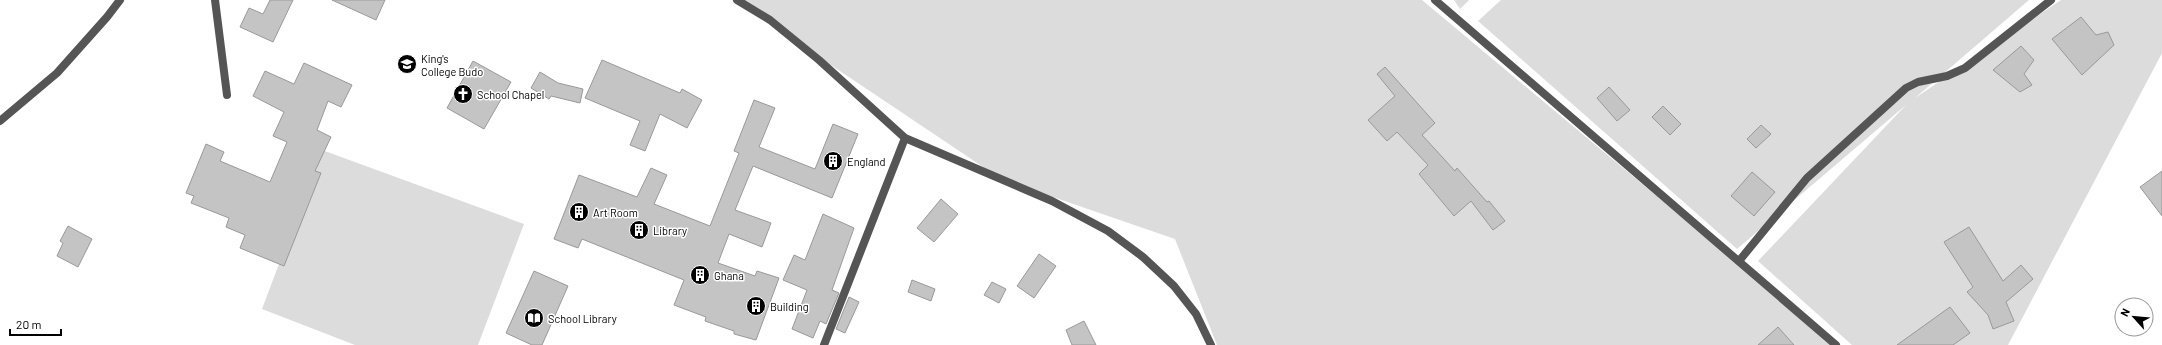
<svg xmlns="http://www.w3.org/2000/svg" width="2162" height="345" viewBox="0 0 2162 345" font-family="Barlow,sans-serif">
<style>
.green{fill:#dcdcdc}
.building{fill:#c4c4c4;stroke:#999}
.lines{fill:none;stroke-linecap:round;stroke-linejoin:round}
.minor{stroke:#555;stroke-width:8}
.tertiary{stroke:#555;stroke-width:8}
.labels{text-anchor:middle;dominant-baseline:central;stroke-width:3;stroke-linejoin:round;paint-order:stroke}
.poi-label{font-size:11px;fill:#000;stroke:#fff;text-anchor:start}
</style>
<rect width="100%" height="100%" fill="#fff"/>
<path class="green" d="M 734,0 L 1422,0 L 1835,345 L 1217,345 L 1175,239 L 1001,179 Z
M 1454,0 L 1469,0 L 1460,9 Z
M 1501,0 L 2029,0 L 1915,98 L 2061,0 L 2162,0 L 2162,53 L 2008,345 L 1852,345 L 1758,261 L 1906,105 L 1737,249 L 1478,21 Z
M 322,150 L 524,224 L 478,345 L 355,345 L 262,309 Z"/>
<path class="building" d="M 270,0 L 293,0 L 273,42 L 240,27 L 249,8 L 263,14 Z
M 332,0 L 385,0 L 376,20 Z
M 2081,17 L 2096,35 L 2108,32 L 2114,45 L 2082,75 L 2052,39 Z
M 2021,46 L 2034,60 L 2024,74 L 2032,85 L 2020,92 L 1993,70 Z
M 602,60 L 680,93 L 682,89 L 702,100 L 687,128 L 660,114 L 645,151 L 630,145 L 640,121 L 585,98 Z
M 473,61 L 511,82 L 484,129 L 447,108 Z
M 304,63 L 352,85 L 341,107 L 328,101 L 317,130 L 331,137 L 315,171 L 321,173 L 284,266 L 240,248 L 245,235 L 226,227 L 229,218 L 191,203 L 194,196 L 186,193 L 206,144 L 224,152 L 220,161 L 270,182 L 287,142 L 273,136 L 284,112 L 253,96 L 265,71 L 294,84 Z
M 1385,67 L 1435,123 L 1422,135 L 1455,171 L 1457,168 L 1487,202 L 1489,201 L 1505,221 L 1493,230 L 1471,201 L 1454,216 L 1419,174 L 1428,165 L 1397,132 L 1387,141 L 1368,120 L 1395,96 L 1377,74 Z
M 540,72 L 558,83 L 583,89 L 580,103 L 551,96 L 549,99 L 531,88 Z
M 1609,87 L 1630,110 L 1617,121 L 1597,98 Z
M 754,100 L 775,108 L 759,147 L 815,169 L 833,124 L 858,134 L 832,198 L 753,166 L 735,210 L 771,223 L 762,247 L 729,234 L 718,263 L 755,276 L 757,271 L 779,278 L 756,340 L 734,334 L 734,331 L 705,321 L 706,317 L 674,305 L 684,280 L 582,239 L 578,248 L 554,239 L 579,175 L 637,197 L 651,168 L 667,175 L 654,204 L 710,226 L 739,153 L 734,151 Z
M 1663,106 L 1681,124 L 1670,135 L 1652,117 Z
M 1761,125 L 1771,134 L 1756,148 L 1747,139 Z
M 2162,171 L 2162,216 L 2140,187 Z
M 1752,172 L 1775,192 L 1754,216 L 1731,196 Z
M 941,199 L 958,214 L 934,242 L 917,228 Z
M 823,214 L 854,228 L 832,290 L 839,293 L 826,324 L 820,321 L 813,338 L 792,329 L 807,290 L 783,280 L 794,255 L 805,260 Z
M 68,226 L 92,239 L 78,267 L 57,256 L 63,243 L 60,241 Z
M 1969,227 L 2003,281 L 2021,265 L 2033,279 L 2006,302 L 2014,321 L 1993,329 L 1988,315 L 1967,292 L 1973,287 L 1944,242 Z
M 1039,254 L 1056,266 L 1034,298 L 1017,286 Z
M 534,271 L 568,286 L 542,345 L 532,345 L 506,333 Z
M 912,280 L 935,289 L 931,301 L 908,292 Z
M 992,282 L 1006,289 L 999,303 L 984,295 Z
M 849,297 L 859,302 L 845,333 L 836,329 Z
M 1950,307 L 1970,333 L 1953,345 L 1897,345 Z
M 1084,321 L 1096,345 L 1072,345 L 1066,330 Z
M 1778,327 L 1794,345 L 1758,345 Z"/>
<g class="lines">
<path class="minor" d="M 215,0 L 227,95
M 737,0 L 770,20 L 819,60 L 905,138 L 1052,201 L 1108,231 L 1143,257 L 1174,286 L 1196,314 L 1211,345
M 0,121 L 57,73 L 107,17 L 120,0
M 1739,261 L 1807,178 L 1906,88 L 1918,82 L 1947,76 L 1965,68 L 2051,0
M 824,345 L 905,138"/>
<path class="tertiary" d="M 1435,0 L 1836,345"/>
</g>
<defs>
<g id="school-disc" transform="scale(1)"><circle r="9.5" fill="#000" stroke="#fff"/><path d="M0-5L7-2L0 1L-7-2ZM-4 1L0 2.5L4 1V4Q0 6-4 4Z" fill="#fff"/></g>
<g id="church-disc" transform="scale(1)"><circle r="9.5" fill="#000" stroke="#fff"/><path d="M-1.2-6h2.4v3.5h3.3v2.4h-3.3V6h-2.4V-.1h-3.3v-2.4h3.3Z" fill="#fff"/></g>
<g id="building-disc" transform="scale(1)"><circle r="9.5" fill="#000" stroke="#fff"/><path d="M-4-6H4V6H1V3H-1V6H-4ZM-2.5-4.3h1.7v1.8h-1.7ZM.8-4.3h1.7v1.8H.8ZM-2.5-1h1.7V.8h-1.7ZM.8-1h1.7V.8H.8Z" fill="#fff"/></g>
<g id="library-disc" transform="scale(1)"><circle r="9.5" fill="#000" stroke="#fff"/><path d="M-6-4Q-3-5.5-.7-3.5V5Q-3 3-6 4ZM6-4Q3-5.5 .7-3.5V5Q3 3 6 4Z" fill="#fff"/></g>
</defs>
<g fill-rule="evenodd">
<use href="#school-disc" x="407" y="64"/>
<use href="#church-disc" x="463" y="94"/>
<use href="#building-disc" x="833" y="161"/>
<use href="#building-disc" x="579" y="212"/>
<use href="#building-disc" x="639" y="230"/>
<use href="#building-disc" x="700" y="275"/>
<use href="#building-disc" x="756" y="306"/>
<use href="#library-disc" x="534" y="318"/>
</g>
<g class="labels">
<g class="poi-label">
<text x="421" y="58">King's<tspan x="421" dy="13">College Budo</tspan></text>
<text x="477" y="94">School Chapel</text>
<text x="847" y="161">England</text>
<text x="593" y="212">Art Room</text>
<text x="653" y="230">Library</text>
<text x="714" y="275">Ghana</text>
<text x="770" y="306">Building</text>
<text x="548" y="318">School Library</text>
</g>
</g>
<g transform="translate(2134 317) rotate(297)"><circle r="19" fill="#ffffff" stroke="#999999"/>
<path d="M0-3L7 15L0 10L-7 15Z" fill="#000000"/>
<text y="-6" font-size="11" font-weight="bold" text-anchor="middle" fill="#000000">N</text>
</g>
<path d="M10 329v6h51v-6" fill="none" stroke="#000000" stroke-width="2"/>
<text x="16" y="329" font-size="12" fill="#000000" stroke="#ffffff" stroke-width="3" paint-order="stroke">20 m</text>
</svg>
